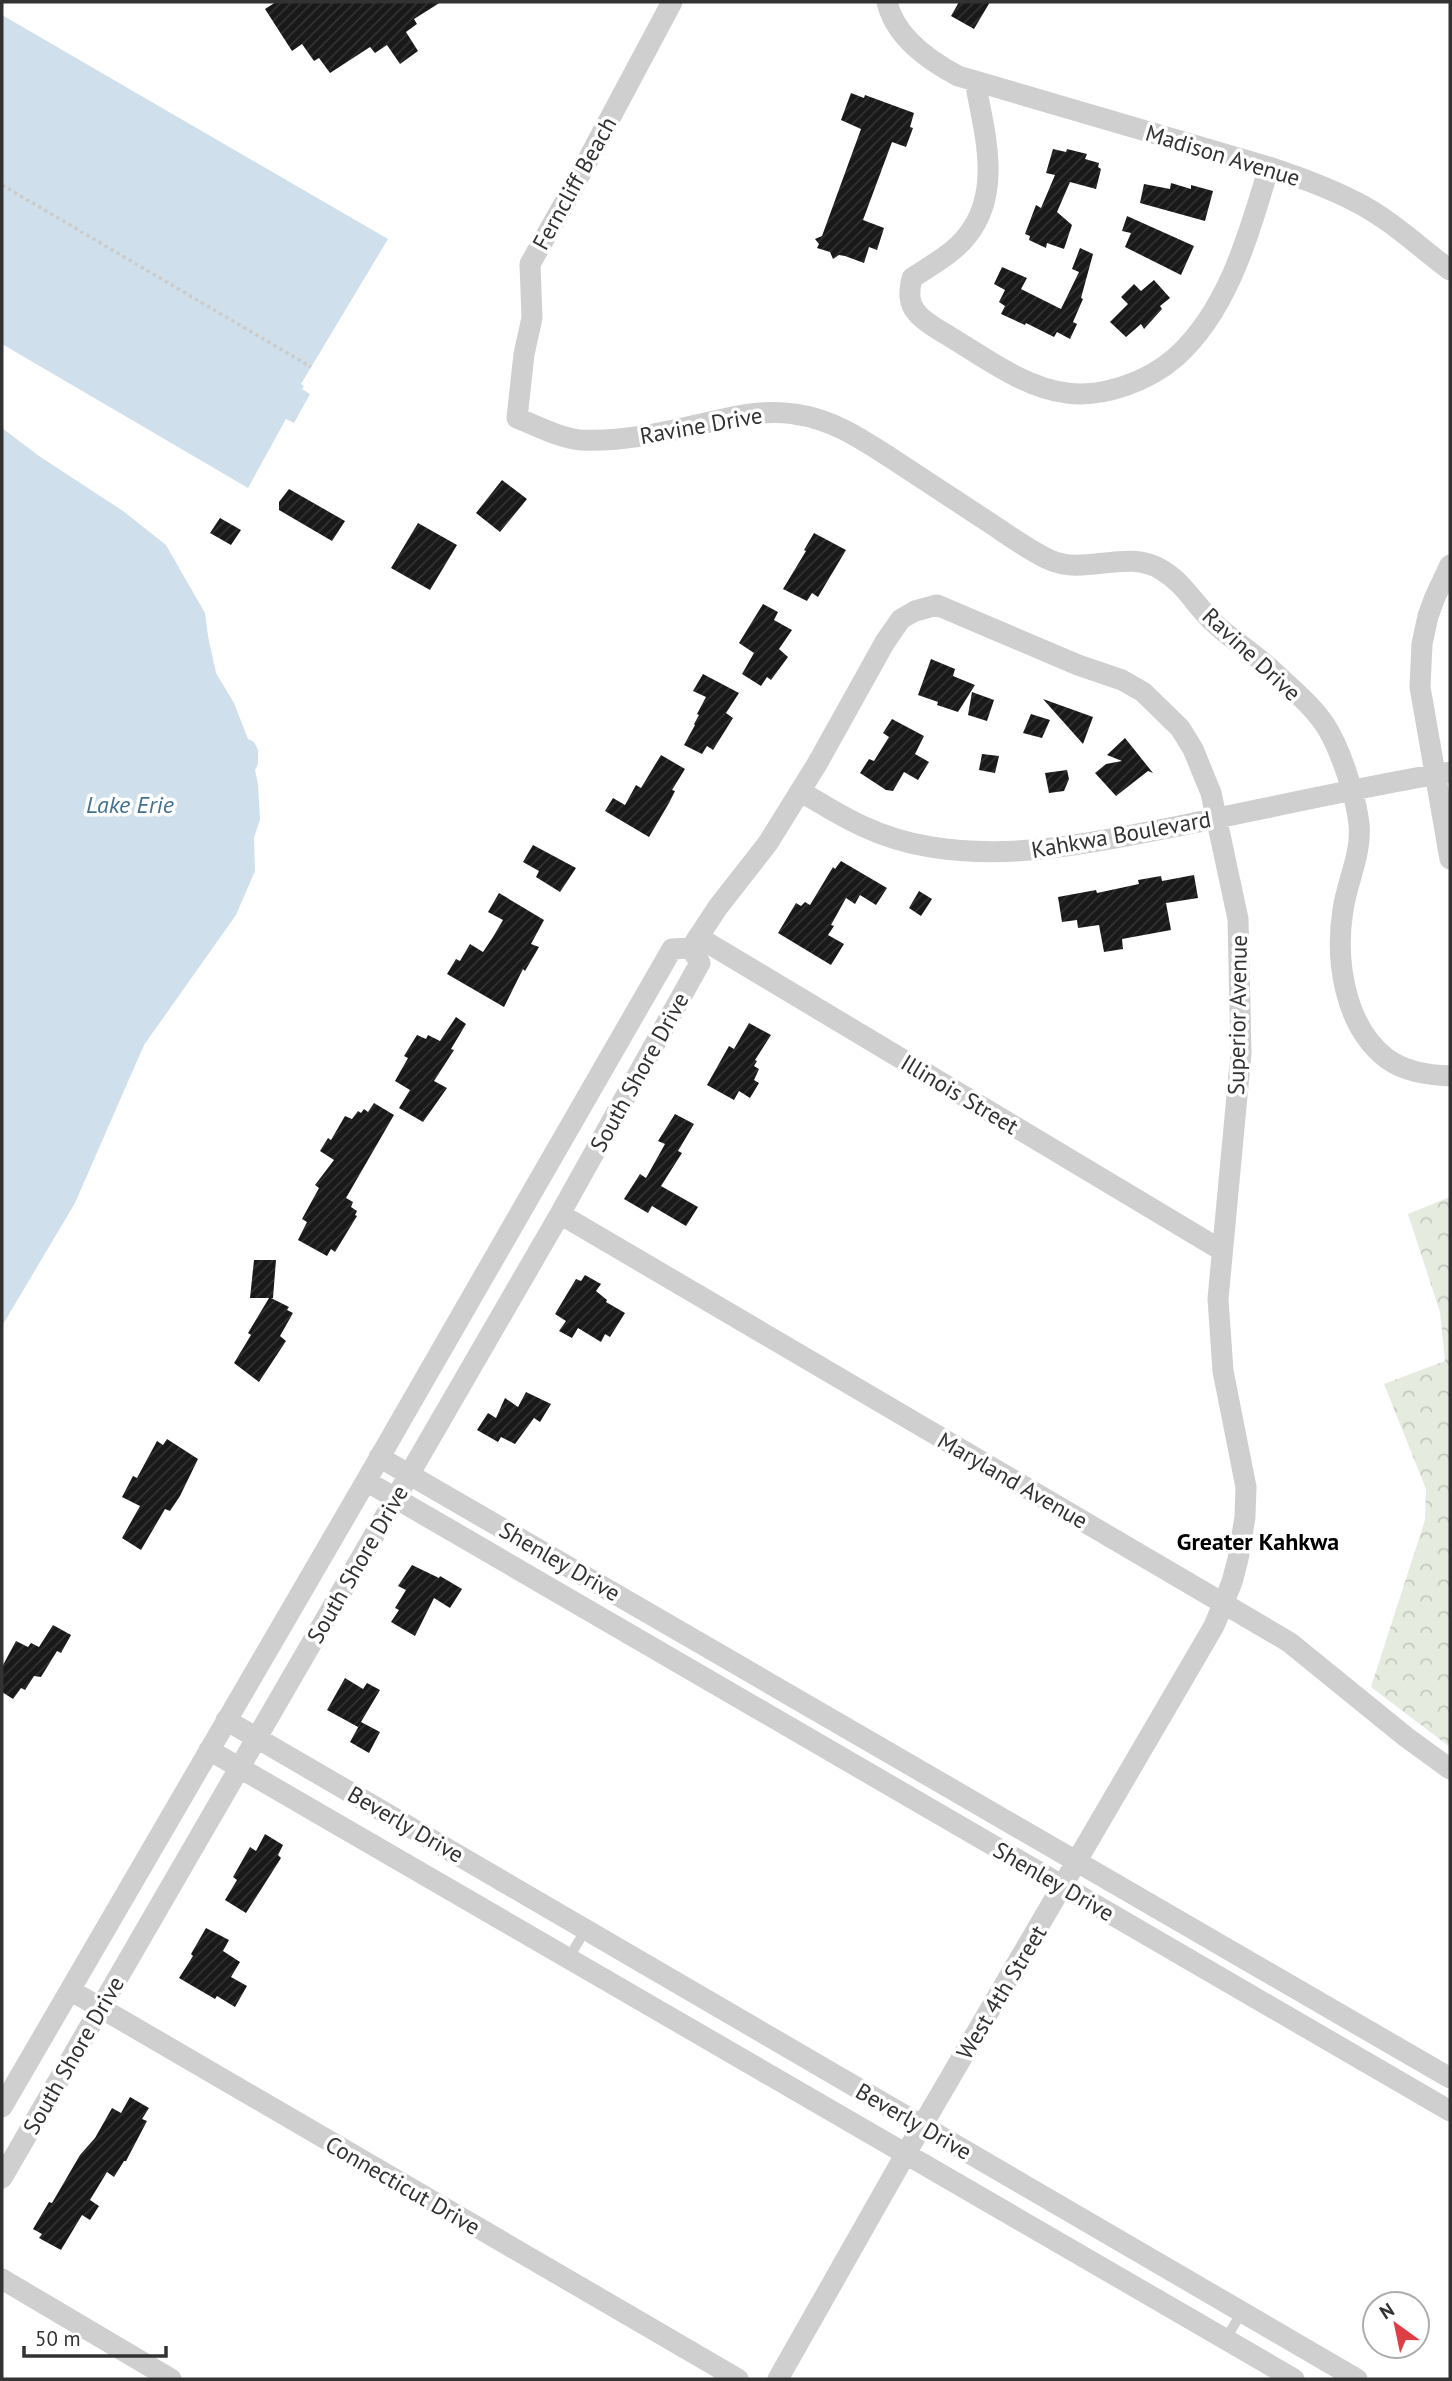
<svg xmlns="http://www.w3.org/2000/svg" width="1452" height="2381" viewBox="0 0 1452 2381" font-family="'PT Sans',sans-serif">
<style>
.park{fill:url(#park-crowns)}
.water{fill:#cfe0ec}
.building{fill:url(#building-hatch)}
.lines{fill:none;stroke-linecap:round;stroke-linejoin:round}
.path{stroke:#ccc;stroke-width:3.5;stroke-dasharray:3.5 3.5;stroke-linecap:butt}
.service{stroke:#cfcfcf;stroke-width:10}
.minor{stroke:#cfcfcf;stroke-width:21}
.labels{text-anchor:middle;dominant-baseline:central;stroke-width:7;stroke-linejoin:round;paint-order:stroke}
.street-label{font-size:23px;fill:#323232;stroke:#fff}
.water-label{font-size:24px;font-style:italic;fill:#427192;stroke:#fff}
.neighbourhood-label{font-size:24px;font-weight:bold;fill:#000;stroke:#fff}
</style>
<defs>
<pattern id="park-crowns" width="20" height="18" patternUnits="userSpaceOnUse" patternTransform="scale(1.75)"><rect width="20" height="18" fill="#e5ebde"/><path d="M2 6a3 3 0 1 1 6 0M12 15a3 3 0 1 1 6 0" fill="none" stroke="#c5cabf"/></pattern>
<pattern id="building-hatch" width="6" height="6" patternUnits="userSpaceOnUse" patternTransform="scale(1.75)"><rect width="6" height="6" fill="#191919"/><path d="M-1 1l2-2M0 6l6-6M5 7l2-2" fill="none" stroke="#323232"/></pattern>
</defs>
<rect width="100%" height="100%" fill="#fff"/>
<path class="park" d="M 1450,1197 L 1450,1747 L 1371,1687 L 1425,1520 L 1426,1489 L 1384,1384 L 1445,1361 L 1440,1312 L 1408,1214 Z"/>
<path class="water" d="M 2,15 L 388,239 L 301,384 L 304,386 L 302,389 L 310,394 L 294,423 L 286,419 L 248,488 L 2,344 Z
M 2,428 L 39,456 L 123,511 L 166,545 L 205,613 L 208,636 L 216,673 L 234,703 L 248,739 L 254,742 L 258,750 L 258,764 L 255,770 L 258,784 L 260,819 L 254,838 L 255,871 L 236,915 L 144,1045 L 75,1203 L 2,1326 Z"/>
<path class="building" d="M 276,2 L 441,2 L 414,19 L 417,24 L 406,32 L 418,51 L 400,64 L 387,45 L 375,53 L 370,47 L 330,73 L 319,58 L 314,61 L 302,44 L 292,51 L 265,9 Z
M 959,2 L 990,2 L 974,29 L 951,16 Z
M 851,93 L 864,98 L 865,95 L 914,113 L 910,127 L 913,128 L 906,147 L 892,142 L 863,220 L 884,228 L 877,250 L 869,247 L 864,263 L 845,256 L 839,255 L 833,259 L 830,252 L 817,248 L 819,244 L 815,239 L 822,236 L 861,129 L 841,120 Z
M 1053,149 L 1066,152 L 1067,149 L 1087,154 L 1085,159 L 1099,163 L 1098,167 L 1101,169 L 1096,189 L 1070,182 L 1057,212 L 1072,225 L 1064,249 L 1047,243 L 1046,248 L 1029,240 L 1030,236 L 1025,234 L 1036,205 L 1041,208 L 1055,175 L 1046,173 Z
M 1171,183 L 1191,189 L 1191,185 L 1213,191 L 1205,221 L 1140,203 L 1144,184 L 1170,189 Z
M 1127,216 L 1194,246 L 1181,275 L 1125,247 L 1131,233 L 1122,231 Z
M 1080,248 L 1093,254 L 1081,298 L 1083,299 L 1073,322 L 1077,324 L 1070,339 L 1057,332 L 1054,337 L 1026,323 L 1025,325 L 1001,314 L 1005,306 L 999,302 L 1005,290 L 994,284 L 1002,267 L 1027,278 L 1021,289 L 1061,309 L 1079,272 L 1072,269 Z
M 1154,280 L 1170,298 L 1160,306 L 1162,309 L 1144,329 L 1141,324 L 1126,337 L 1110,322 L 1128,304 L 1121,297 L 1134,284 L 1141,291 Z
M 502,480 L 527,499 L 500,532 L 476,513 Z
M 289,489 L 345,521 L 332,541 L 279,510 L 279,502 Z
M 220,518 L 241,530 L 231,545 L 210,533 Z
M 418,523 L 457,545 L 430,590 L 391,568 Z
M 814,533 L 846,550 L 818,597 L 812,593 L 807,601 L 783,589 L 806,551 L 804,550 Z
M 763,604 L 778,612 L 774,620 L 792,630 L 779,649 L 788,657 L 771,680 L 767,677 L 761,686 L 742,674 L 754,653 L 739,643 Z
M 931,659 L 955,669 L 953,676 L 975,685 L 958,712 L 937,705 L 938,702 L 918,695 Z
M 703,674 L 739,693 L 726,713 L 733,718 L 713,750 L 707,746 L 702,754 L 684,745 L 695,725 L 694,724 L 699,715 L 697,714 L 706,697 L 693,691 Z
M 972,692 L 994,700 L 987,721 L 968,715 Z
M 1043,699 L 1093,717 L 1083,744 Z
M 1031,714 L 1050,720 L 1042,738 L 1023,733 Z
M 892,719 L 924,736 L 915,754 L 929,762 L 918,780 L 904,772 L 893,791 L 886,790 L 860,773 L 869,759 L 874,761 L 889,737 L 883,733 Z
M 1125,738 L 1153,773 L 1148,771 L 1116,796 L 1095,773 L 1106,764 L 1122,761 L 1107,755 Z
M 982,754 L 999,756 L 995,773 L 979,770 Z
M 661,755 L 685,769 L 672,790 L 675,791 L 669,803 L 649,837 L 605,811 L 613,798 L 625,805 L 636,785 L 641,788 Z
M 1067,770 L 1069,779 L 1064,791 L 1049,793 L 1045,773 Z
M 533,845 L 576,868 L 560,892 L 536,877 L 539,871 L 523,862 Z
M 841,861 L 887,888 L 876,905 L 860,895 L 855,904 L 846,898 L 831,925 L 834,926 L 828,935 L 844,944 L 831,965 L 778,933 L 796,903 L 801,906 L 805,902 L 810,905 L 833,867 L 835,869 Z
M 1194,875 L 1198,898 L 1166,903 L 1171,930 L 1122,939 L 1123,949 L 1104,952 L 1099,925 L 1078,928 L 1077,920 L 1062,922 L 1058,897 L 1096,890 L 1097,893 L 1139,884 L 1138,880 L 1161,876 L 1162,881 Z
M 919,891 L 932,899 L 921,916 L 909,908 Z
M 499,893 L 544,920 L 531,944 L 539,947 L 525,971 L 523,969 L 504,1007 L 447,974 L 456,959 L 460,961 L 470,944 L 483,952 L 493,937 L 503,920 L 488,912 Z
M 456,1017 L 466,1024 L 451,1049 L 454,1050 L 434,1081 L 447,1088 L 423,1122 L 399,1108 L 410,1090 L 395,1081 L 408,1058 L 404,1056 L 417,1035 L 426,1039 L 428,1035 L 440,1041 Z
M 749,1023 L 771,1035 L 755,1060 L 757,1061 L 754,1066 L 759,1069 L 754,1080 L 759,1083 L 750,1098 L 739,1091 L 734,1100 L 707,1085 L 729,1046 L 734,1049 Z
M 374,1103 L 394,1115 L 346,1198 L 353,1202 L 351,1207 L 357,1211 L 355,1215 L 357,1216 L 335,1252 L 331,1249 L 327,1256 L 298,1240 L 307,1222 L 302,1219 L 319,1188 L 315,1185 L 334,1160 L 320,1151 L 328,1138 L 331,1140 L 345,1116 L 352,1119 L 358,1111 L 361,1113 L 364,1109 L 368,1112 Z
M 675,1114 L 694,1124 L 678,1151 L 682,1153 L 661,1186 L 698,1207 L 686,1226 L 652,1206 L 648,1213 L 624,1199 L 640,1174 L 646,1178 L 665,1144 L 658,1141 Z
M 254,1260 L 276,1260 L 273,1298 L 271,1298 L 289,1307 L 287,1310 L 293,1313 L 280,1336 L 286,1341 L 259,1382 L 234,1363 L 251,1335 L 248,1333 L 269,1298 L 250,1298 Z
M 585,1275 L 601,1284 L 596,1291 L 607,1300 L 606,1302 L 625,1313 L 610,1337 L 605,1334 L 601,1342 L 578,1328 L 572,1338 L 559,1331 L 566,1321 L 555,1314 L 576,1279 L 581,1281 Z
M 526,1392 L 551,1404 L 540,1422 L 534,1418 L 515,1444 L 501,1437 L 498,1442 L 477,1430 L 488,1413 L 496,1418 L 505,1398 L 518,1407 Z
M 167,1439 L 198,1459 L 180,1496 L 170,1511 L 165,1509 L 141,1550 L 122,1538 L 140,1506 L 122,1497 L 133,1476 L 137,1478 L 157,1441 L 163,1445 Z
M 412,1565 L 439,1578 L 440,1576 L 462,1589 L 450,1608 L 434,1598 L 415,1636 L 391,1622 L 399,1610 L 395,1608 L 406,1590 L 398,1586 Z
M 53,1625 L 71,1635 L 61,1653 L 57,1651 L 41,1677 L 34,1676 L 25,1690 L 21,1688 L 13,1699 L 2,1692 L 2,1667 L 16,1641 L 28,1647 L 31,1643 L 39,1647 Z
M 345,1678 L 363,1689 L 367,1683 L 380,1690 L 358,1727 L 327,1710 Z
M 361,1722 L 380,1732 L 369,1753 L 350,1742 Z
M 265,1834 L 283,1845 L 278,1855 L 281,1858 L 246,1913 L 225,1900 L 237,1880 L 233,1877 L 250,1847 L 256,1851 Z
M 206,1928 L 229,1940 L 223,1951 L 240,1962 L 231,1977 L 247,1986 L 235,2007 L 217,1996 L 215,1999 L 179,1978 L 193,1956 L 191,1954 Z
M 130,2097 L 149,2108 L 142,2119 L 147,2121 L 126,2161 L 124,2161 L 114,2177 L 107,2172 L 90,2200 L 99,2206 L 90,2220 L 82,2215 L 61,2250 L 39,2238 L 42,2234 L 33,2229 L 49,2202 L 52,2203 L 80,2155 L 95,2138 L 112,2108 L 121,2113 Z"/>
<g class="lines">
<path class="path" d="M 2,185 L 311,367"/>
<path class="service" d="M 568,1959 L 586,1929
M 1225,2340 L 1242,2312"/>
<path class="minor" d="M 672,2 L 569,195 L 530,264 L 532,318 L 524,354 L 517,418 C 537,426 559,438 581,440 C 621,442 662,433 701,424 C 732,417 762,409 794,414 C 832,419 860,438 891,458 C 925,480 959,503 993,525 C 1011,537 1030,551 1050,560 C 1086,576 1127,548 1162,570 C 1185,584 1195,605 1214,623 C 1233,641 1257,655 1276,674 C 1294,691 1314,707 1327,728 C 1341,751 1356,797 1359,824 C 1362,854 1347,881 1343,910 C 1335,959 1344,1025 1386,1058 C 1405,1072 1428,1075 1450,1076
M 887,2 C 895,37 928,60 958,76 L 1269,167 C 1298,177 1327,187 1354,201 C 1389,218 1419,247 1450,270
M 975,81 C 984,132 1003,191 967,236 C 954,253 930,266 912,278 C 909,291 908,303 917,313 C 925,323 941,331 952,338 C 987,359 1025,388 1067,393 C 1103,398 1149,381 1176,357 C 1229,309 1249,233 1269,167
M 1450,565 L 1435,597 L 1428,616 L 1422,644 L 1420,687 L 1450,859
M 800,791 C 844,818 879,839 931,847 C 1017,861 1100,841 1184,825 C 1273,807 1361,787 1450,772
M 698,937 L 1221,1250
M 691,948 L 718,907 L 768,843 L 817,764 L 885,642 L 901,619 L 915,611 L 937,605 L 1078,665 L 1122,680 L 1143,692 L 1180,728 L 1193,749 L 1211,793 L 1238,919 L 1241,1053 L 1218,1299 L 1223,1371 L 1246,1487 L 1245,1517 L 1238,1559 L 1232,1582 L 1214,1626 L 905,2155 L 778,2379
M 560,1214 L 1289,1642 L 1406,1737 L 1450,1769
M 379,1457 L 1450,2078
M 366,1481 L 1450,2111
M 226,1720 L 1357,2379
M 209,1750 L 1294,2379
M 70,1990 L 738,2379
M 2,2107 L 366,1481 L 672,949 L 691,948 L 700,963 L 560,1214 L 2,2178
M 2,2279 L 171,2379"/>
</g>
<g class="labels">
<g class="street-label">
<text transform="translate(1223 155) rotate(17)">Madison Avenue</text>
<text transform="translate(574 183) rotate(-61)">Ferncliff Beach</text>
<text transform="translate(701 425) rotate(-10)">Ravine Drive</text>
<text transform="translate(1252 654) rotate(43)">Ravine Drive</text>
<text transform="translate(1121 834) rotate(-10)">Kahkwa Boulevard</text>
<text transform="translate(1237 1015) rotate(-89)">Superior Avenue</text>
<text transform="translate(639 1072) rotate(-61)">South Shore Drive</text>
<text transform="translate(960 1094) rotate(31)">Illinois Street</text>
<text transform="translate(1013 1480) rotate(30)">Maryland Avenue</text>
<text transform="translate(560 1561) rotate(30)">Shenley Drive</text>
<text transform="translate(357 1564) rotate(-60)">South Shore Drive</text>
<text transform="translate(406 1824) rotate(30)">Beverly Drive</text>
<text transform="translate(1054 1881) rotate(30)">Shenley Drive</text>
<text transform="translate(1001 1992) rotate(-59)">West 4th Street</text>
<text transform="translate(73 2055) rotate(-60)">South Shore Drive</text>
<text transform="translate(914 2121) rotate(30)">Beverly Drive</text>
<text transform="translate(403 2185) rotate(30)">Connecticut Drive</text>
</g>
<g class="water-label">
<text x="130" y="804">Lake Erie</text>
</g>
<g class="neighbourhood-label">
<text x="1258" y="1541">Greater Kahkwa</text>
</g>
</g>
<rect width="1452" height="2381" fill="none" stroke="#323232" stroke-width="7"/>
<g transform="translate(1396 2325) rotate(327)"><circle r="33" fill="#ffffff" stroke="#adadad" stroke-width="2"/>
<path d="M0-5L12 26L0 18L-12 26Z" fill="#de3f47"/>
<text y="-10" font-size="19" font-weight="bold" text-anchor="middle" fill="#323232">N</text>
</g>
<path d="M24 2346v10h142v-10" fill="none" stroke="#323232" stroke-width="3.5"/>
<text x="35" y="2346" font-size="21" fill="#323232" stroke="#ffffff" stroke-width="5" paint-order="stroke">50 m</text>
</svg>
